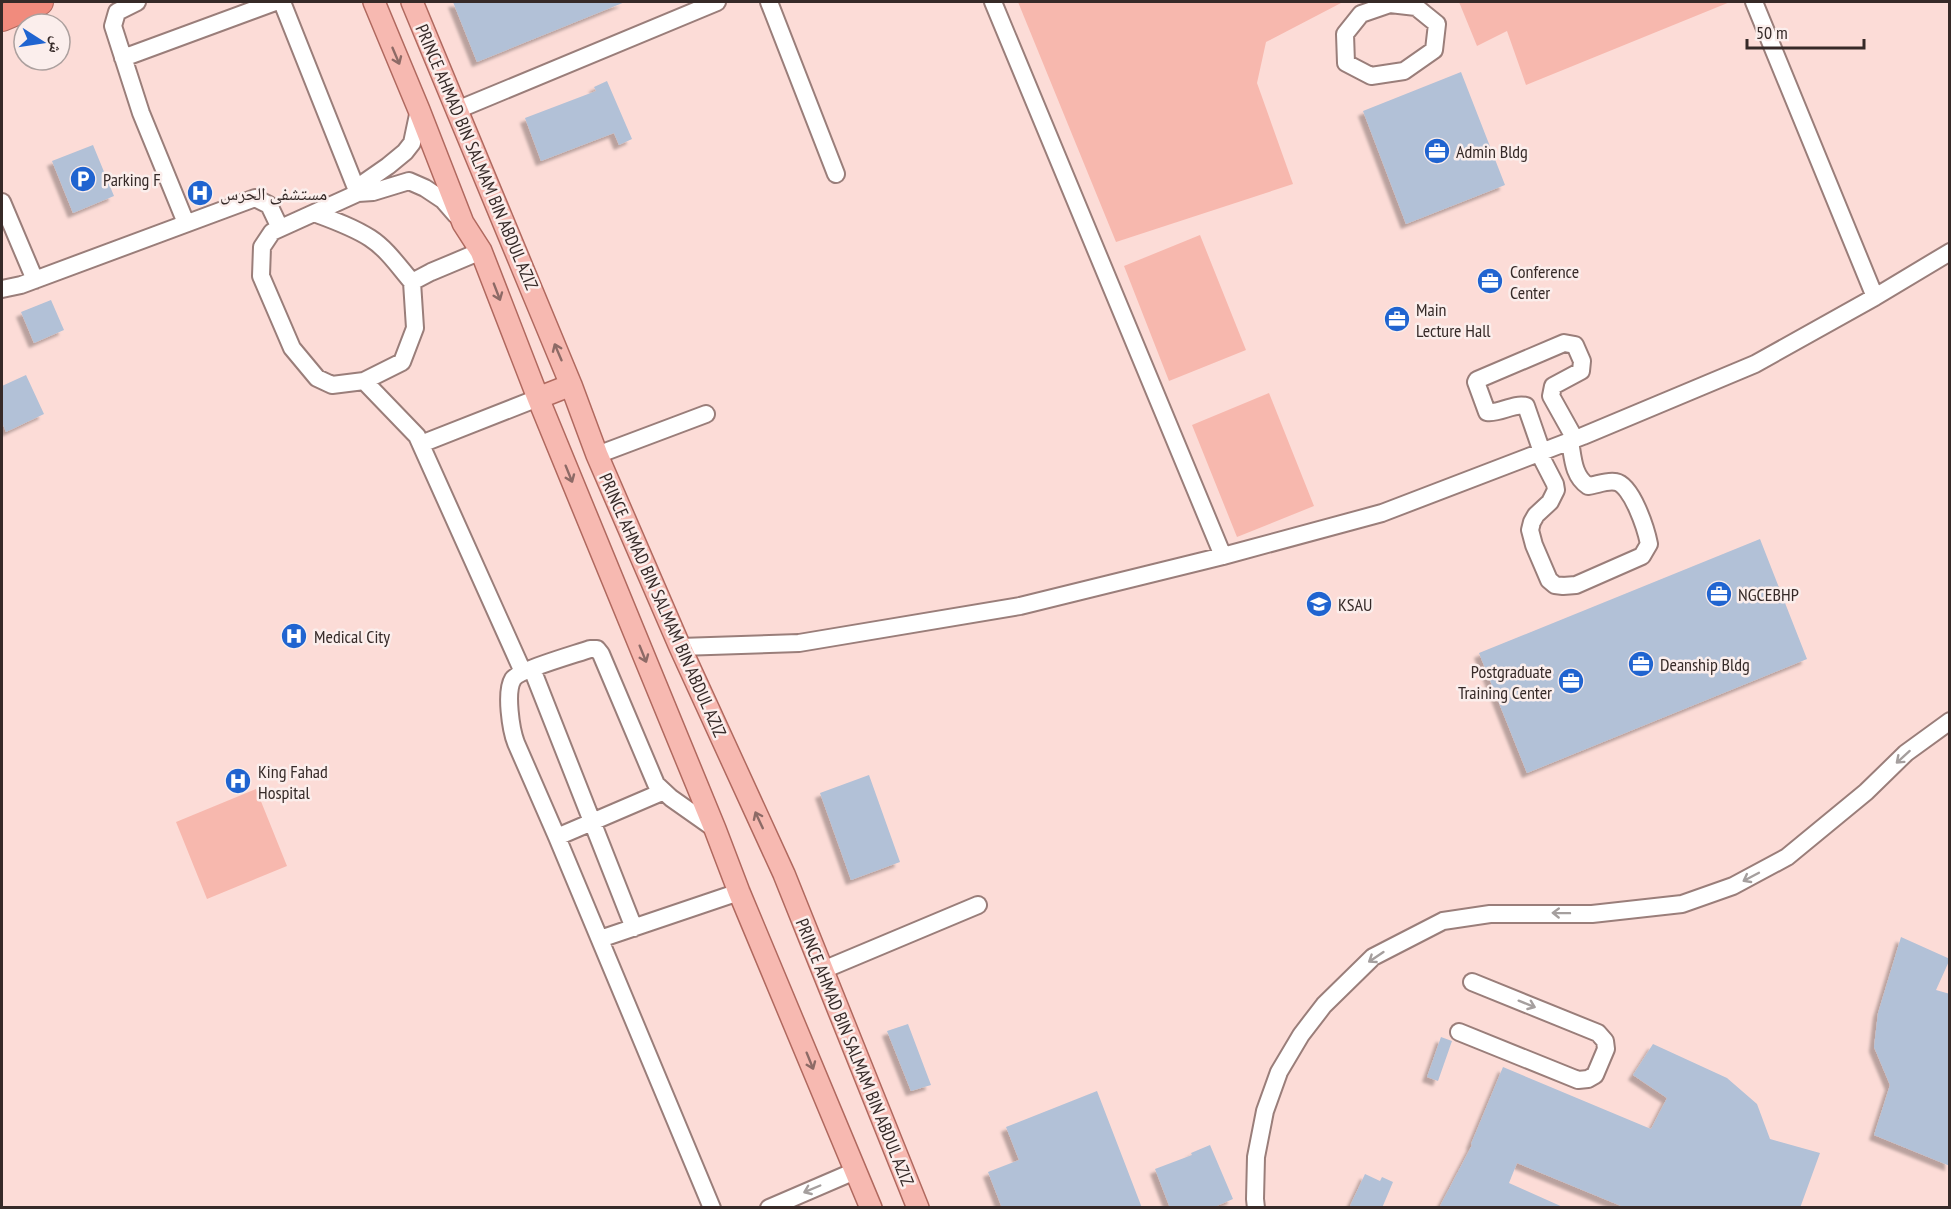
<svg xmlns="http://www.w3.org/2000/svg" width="1951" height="1209" viewBox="0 0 1951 1209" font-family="'PT Sans Narrow','Noto Naskh Arabic',sans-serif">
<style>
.green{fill:#f7b8ae}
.building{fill:#b2c1d7;filter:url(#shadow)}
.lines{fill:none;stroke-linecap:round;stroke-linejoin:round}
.minor-casing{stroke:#9a7e7a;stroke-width:20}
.major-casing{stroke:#b0695f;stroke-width:24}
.highway-casing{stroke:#b0695f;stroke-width:28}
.minor{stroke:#fff;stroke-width:16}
.major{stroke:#f7b9b1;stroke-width:21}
.highway{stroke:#f18b7d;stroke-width:26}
.oneway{stroke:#8d6a66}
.oneway2{stroke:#a59f9e}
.labels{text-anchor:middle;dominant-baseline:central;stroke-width:5;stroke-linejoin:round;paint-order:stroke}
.poi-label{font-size:18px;fill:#362a28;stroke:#fbeeec;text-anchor:start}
.street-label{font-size:18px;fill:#362a28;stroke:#fbeeec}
</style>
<defs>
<filter id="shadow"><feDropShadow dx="-5" dy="5" stdDeviation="1.5" flood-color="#0004"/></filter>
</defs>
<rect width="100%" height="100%" fill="#fcdcd7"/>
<path class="green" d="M 1018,2 L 1340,2 L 1341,3 L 1266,42 L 1257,83 L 1293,184 L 1116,242 Z
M 1459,2 L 1730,2 L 1526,85 L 1507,31 L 1477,46 Z
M 1200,235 L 1246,350 L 1169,381 L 1124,266 Z
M 1269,393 L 1314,506 L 1237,537 L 1192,425 Z
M 256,789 L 287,866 L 207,899 L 176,822 Z"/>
<path class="building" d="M 453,2 L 625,2 L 477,62 Z
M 1461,72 L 1505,185 L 1406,224 L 1363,111 Z
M 607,81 L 632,139 L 619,145 L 614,133 L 541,161 L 525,118 L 596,91 L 594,87 Z
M 93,145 L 114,196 L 73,213 L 52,161 Z
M 51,300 L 64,330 L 34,343 L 21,312 Z
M 26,375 L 44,414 L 6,432 L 2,422 L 2,386 Z
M 1760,539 L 1807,659 L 1527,773 L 1479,653 Z
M 869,775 L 900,862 L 851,880 L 820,793 Z
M 1901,937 L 1950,959 L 1936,990 L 1950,994 L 1950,1166 L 1874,1135 L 1890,1085 L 1874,1047 L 1878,1013 Z
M 908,1024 L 931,1085 L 911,1091 L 887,1031 Z
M 1441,1037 L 1452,1041 L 1438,1081 L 1427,1077 Z
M 1653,1044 L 1727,1078 L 1757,1104 L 1770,1139 L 1820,1153 L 1800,1208 L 1626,1208 L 1517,1163 L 1509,1183 L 1565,1208 L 1439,1208 L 1472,1145 L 1471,1144 L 1503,1067 L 1651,1129 L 1667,1098 L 1633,1075 Z
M 1097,1091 L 1142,1208 L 1002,1208 L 988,1172 L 1019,1160 L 1006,1127 Z
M 1210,1145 L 1233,1199 L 1212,1208 L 1170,1208 L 1155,1169 L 1192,1155 L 1191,1153 Z
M 1365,1174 L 1380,1181 L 1382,1177 L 1393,1182 L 1382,1208 L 1349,1208 Z"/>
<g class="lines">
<g class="minor-casing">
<path id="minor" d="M 137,2 L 117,12 L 113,26 L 141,113 L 186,223
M 282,2 L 358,193
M 769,2 L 836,174
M 993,2 L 1223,556
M 1754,2 L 1875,297
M 1390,4 L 1416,7 L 1437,24 L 1434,50 L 1404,71 L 1371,76 L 1346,63 L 1345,34 L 1361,14 Z
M 123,58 L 275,2
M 457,110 L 717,2
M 358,193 L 365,182 L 388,166 L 405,152 L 412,143 L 419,110
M 2,202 L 35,280
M 314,213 C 333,220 353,227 370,238 C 387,249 399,267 412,282
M 456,215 L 443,200 L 425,188 L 409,181 L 373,192 L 358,193 L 272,232 L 262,247 L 261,276 L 292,348 L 317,378 L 332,385 L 364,381 L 402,362 L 415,328 L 412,282 L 431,272 L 481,251
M 2,289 L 21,285 L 255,198 L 269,205 L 280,228
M 364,381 L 417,436 L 523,672
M 421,444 L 538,398
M 1542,452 L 1526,406 C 1513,403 1500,414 1487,412 L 1476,382 L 1477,380 L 1564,343 L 1575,345 L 1582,361 L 1581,371 L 1553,386 L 1551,396 L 1575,439
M 1539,453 L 1555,484 L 1556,490 L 1550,502 L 1536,515 L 1532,522 L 1530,530 L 1534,545 L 1549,580 L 1555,585 L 1563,586 L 1576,585 L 1642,556 L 1649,544 C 1646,529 1632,485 1616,482 C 1607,480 1597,485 1588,486 C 1573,476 1573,458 1570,441
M 597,455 L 706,414
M 680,647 L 799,643 L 1020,606 L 1223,556 L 1382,513 L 1583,436 L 1755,364 L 1875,297 L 1950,252
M 532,669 L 634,928
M 557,837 L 662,792
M 600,939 L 739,892
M 823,970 L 978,905
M 1459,1032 L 1578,1080 L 1588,1079 L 1595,1075 L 1606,1049 L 1605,1041 L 1598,1033 L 1472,982
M 712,1208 L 557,837 L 516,743 C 511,730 505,692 513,679 C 519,670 576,654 590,649 L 597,649 L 601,654 L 656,784 L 671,798 L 715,829
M 769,1208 L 855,1171
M 1256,1208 L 1255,1199 L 1256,1157 L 1265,1111 L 1279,1072 L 1301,1035 L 1324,1005 L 1373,957 L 1443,921 L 1490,914 L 1592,914 L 1682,904 L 1733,886 L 1787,857 L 1866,792 L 1906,753 L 1950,721"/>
</g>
<g class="major-casing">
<path id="major" d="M 374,2 L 419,110 L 463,223 L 481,251 L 538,398 L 715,829 L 739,892 L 871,1208
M 412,2 L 571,385 L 597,455 L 680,647 L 784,874 L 918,1208
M 538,398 L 571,385"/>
</g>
<g class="highway-casing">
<path id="highway" d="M 2,18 L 40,2"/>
</g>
<use href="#minor" class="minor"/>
<use href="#major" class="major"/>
<use href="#highway" class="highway"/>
</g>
<defs><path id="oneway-shaft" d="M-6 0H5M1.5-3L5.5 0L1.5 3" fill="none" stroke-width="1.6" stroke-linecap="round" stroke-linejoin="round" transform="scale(1.5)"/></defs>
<g class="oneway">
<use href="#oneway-shaft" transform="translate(396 56) rotate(67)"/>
<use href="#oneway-shaft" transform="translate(497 292) rotate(69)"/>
<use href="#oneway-shaft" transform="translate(558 352) rotate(-113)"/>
<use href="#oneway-shaft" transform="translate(569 474) rotate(68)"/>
<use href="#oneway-shaft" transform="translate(643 654) rotate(68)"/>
<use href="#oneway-shaft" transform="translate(759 820) rotate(-115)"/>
<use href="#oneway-shaft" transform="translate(810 1061) rotate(68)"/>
</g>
<g class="oneway2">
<use href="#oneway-shaft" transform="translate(1903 757) rotate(138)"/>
<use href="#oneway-shaft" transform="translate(1751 877) rotate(152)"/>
<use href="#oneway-shaft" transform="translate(1561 913) rotate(-179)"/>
<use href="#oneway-shaft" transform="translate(1376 957) rotate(146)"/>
<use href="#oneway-shaft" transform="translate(1527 1004) rotate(22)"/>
<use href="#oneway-shaft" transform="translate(812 1189) rotate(157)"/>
</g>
<defs>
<g id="office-disc" transform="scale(1.35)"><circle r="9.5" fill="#2064d0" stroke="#fbeeec"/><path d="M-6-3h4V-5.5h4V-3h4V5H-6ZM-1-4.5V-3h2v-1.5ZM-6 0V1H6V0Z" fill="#fff"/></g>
<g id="parking-disc" transform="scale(1.35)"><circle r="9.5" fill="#2064d0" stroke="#fbeeec"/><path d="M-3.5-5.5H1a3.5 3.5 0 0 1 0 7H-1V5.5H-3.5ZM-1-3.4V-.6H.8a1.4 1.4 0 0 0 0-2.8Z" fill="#fff"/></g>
<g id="hospital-disc" transform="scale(1.35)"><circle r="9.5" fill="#2064d0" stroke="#fbeeec"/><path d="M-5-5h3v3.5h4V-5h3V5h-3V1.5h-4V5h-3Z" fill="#fff"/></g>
<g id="university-disc" transform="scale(1.35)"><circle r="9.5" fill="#2064d0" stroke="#fbeeec"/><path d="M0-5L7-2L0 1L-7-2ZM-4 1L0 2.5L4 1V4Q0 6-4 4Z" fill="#fff"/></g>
</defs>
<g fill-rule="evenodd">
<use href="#office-disc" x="1437" y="151"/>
<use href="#parking-disc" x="83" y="179"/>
<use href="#hospital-disc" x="200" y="193"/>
<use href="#office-disc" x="1490" y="281"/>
<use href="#office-disc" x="1397" y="319"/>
<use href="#office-disc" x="1719" y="594"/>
<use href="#university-disc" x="1319" y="604"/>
<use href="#hospital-disc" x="294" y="636"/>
<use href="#office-disc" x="1641" y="664"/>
<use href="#office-disc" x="1571" y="681"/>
<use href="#hospital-disc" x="238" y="781"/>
</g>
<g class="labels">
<g class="poi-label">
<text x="1456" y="151">Admin Bldg</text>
<text x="103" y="179">Parking F</text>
<text x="220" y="193">مستشفى الحرس</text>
<text x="1510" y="271">Conference<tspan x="1510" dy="21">Center</tspan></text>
<text x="1416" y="309">Main<tspan x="1416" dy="21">Lecture Hall</tspan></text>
<text x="1738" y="594">NGCEBHP</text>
<text x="1338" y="604">KSAU</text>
<text x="314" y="636">Medical City</text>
<text x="1660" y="664">Deanship Bldg</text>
<text x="1552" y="671" text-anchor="end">Postgraduate<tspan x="1552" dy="21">Training Center</tspan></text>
<text x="258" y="771">King Fahad<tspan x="258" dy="21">Hospital</tspan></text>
</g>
<g class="street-label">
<text transform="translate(477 157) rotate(67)">PRINCE AHMAD BIN SALMAM BIN ABDUL AZIZ</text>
<text transform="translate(663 605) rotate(66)">PRINCE AHMAD BIN SALMAM BIN ABDUL AZIZ</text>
<text transform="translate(855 1052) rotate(68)">PRINCE AHMAD BIN SALMAM BIN ABDUL AZIZ</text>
</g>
</g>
<rect width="1951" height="1209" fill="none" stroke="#362a28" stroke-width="6"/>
<g transform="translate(42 42) rotate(102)"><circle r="28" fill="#fbeeec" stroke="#aca09e" stroke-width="1.5"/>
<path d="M0-4.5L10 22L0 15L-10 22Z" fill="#2064d0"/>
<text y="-9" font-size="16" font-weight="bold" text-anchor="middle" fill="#362a28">ش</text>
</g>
<path d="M1747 39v9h117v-9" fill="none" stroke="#362a28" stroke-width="3"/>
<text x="1756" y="39" font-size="18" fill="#362a28" stroke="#fbeeec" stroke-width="4.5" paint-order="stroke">50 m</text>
</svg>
